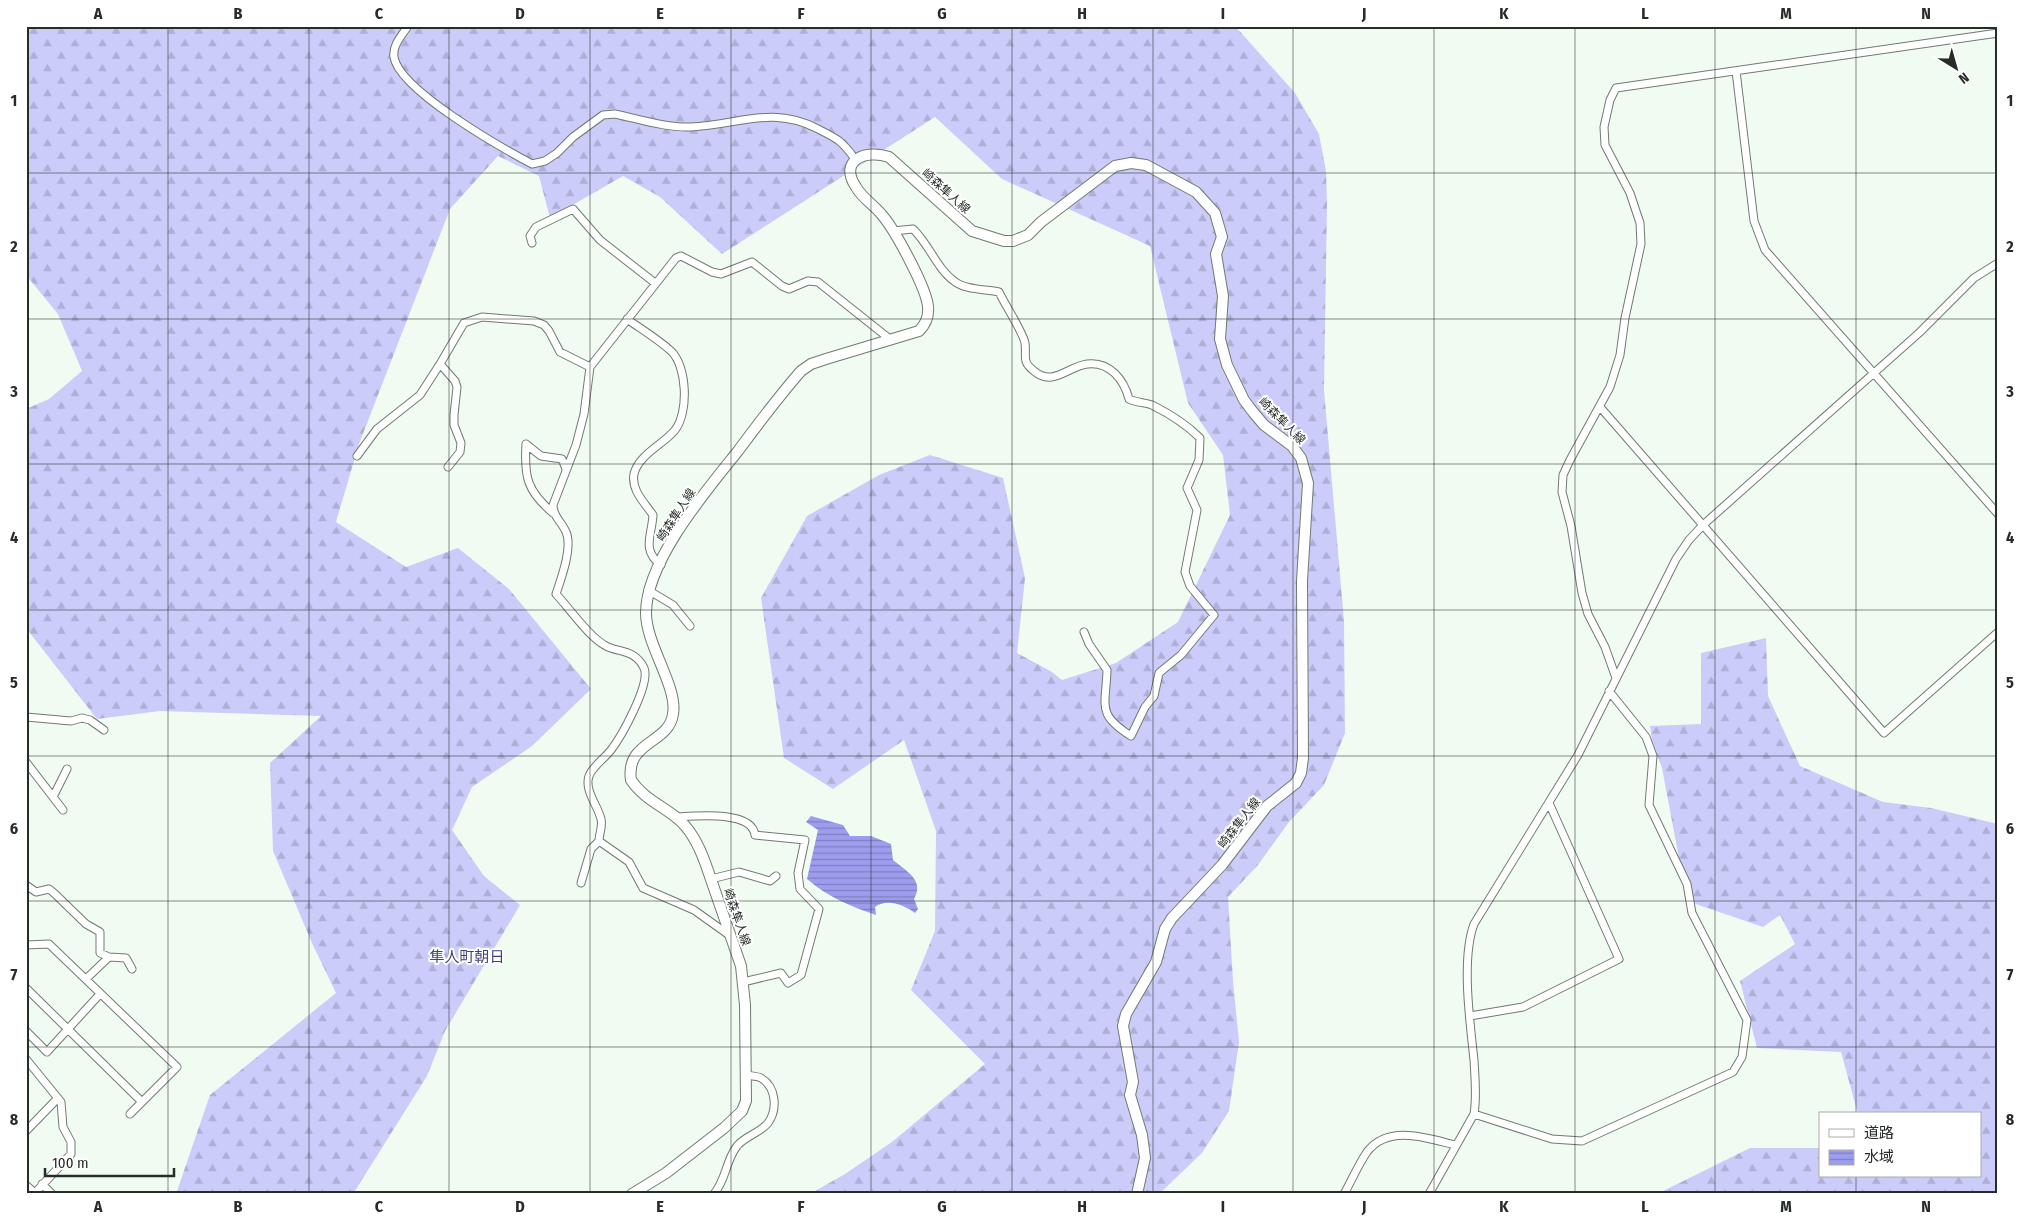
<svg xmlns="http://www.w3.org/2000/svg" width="2024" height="1220" viewBox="0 0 2024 1220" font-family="'Fira Sans Condensed','Noto Sans JP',sans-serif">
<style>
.forest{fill:url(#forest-firs)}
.water{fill:url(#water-rules)}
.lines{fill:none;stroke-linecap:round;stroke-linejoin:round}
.street-casing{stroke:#6f7a71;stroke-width:9}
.secondary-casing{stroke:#6f7a71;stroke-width:12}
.street{stroke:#fff;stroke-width:7}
.secondary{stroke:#fff;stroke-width:10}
.grid{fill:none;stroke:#272c28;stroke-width:1;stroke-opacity:0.55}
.labels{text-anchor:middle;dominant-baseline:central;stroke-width:4;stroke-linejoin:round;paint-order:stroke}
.street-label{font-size:12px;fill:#272c28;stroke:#fff}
.quarter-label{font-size:15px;fill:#45427f;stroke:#fff}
.neatline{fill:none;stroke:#272c28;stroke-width:2}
.grid-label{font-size:16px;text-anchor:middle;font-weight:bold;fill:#272c28}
</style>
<defs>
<pattern id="forest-firs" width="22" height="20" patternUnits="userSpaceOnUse" patternTransform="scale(1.25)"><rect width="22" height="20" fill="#cbccfa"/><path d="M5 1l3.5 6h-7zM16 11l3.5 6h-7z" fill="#aeafd6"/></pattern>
<pattern id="water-rules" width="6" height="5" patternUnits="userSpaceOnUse" patternTransform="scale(1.25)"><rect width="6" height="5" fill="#9d9cee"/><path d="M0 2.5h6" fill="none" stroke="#807fc1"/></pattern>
</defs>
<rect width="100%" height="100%" fill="#f0fcf1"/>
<path class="forest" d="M 26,26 L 1235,26 L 1295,93 L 1319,134 L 1326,171 L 1327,204 L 1324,390 L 1344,621 L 1345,733 L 1324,785 L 1289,822 L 1258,865 L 1228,897 L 1233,981 L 1239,1042 L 1229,1111 L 1202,1153 L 1159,1194 L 810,1194 L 845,1174 L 892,1142 L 985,1064 L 911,990 L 935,931 L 936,831 L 904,740 L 833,789 L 784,758 L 761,598 L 807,516 L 879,475 L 930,455 L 1003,478 L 1025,578 L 1017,653 L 1052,672 L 1062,680 L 1116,663 L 1178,622 L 1230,515 L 1223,455 L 1188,403 L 1150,246 L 1002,179 L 935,117 L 722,254 L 660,197 L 623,176 L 550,218 L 539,176 L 498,156 L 450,209 L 359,444 L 336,522 L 406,567 L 458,548 L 509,589 L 591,689 L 532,746 L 472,787 L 452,830 L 484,876 L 520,905 L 445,1031 L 427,1076 L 353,1194 L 176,1194 L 210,1095 L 336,993 L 312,943 L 273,851 L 270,763 L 321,716 L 160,711 L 97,719 L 26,628 L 26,409 L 49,399 L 82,371 L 58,314 L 26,275 Z
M 1766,638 L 1768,696 L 1800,766 L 1883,802 L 1931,808 L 1998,824 L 1998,1194 L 1657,1194 L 1750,1148 L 1820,1148 L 1820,1176 L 1980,1176 L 1980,1114 L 1858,1114 L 1841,1052 L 1757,1048 L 1740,981 L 1795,944 L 1780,915 L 1763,927 L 1687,901 L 1662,768 L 1652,740 L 1650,726 L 1701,724 L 1701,653 Z"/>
<path class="water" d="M 811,816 L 843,825 L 850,836 L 871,836 L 891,844 L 893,860 C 906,871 925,880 914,899 L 918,909 L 915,913 C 904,905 887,898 875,907 L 876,915 C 852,907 826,896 807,879 L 818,830 L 806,822 Z"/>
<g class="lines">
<g class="street-casing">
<path id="street" d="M 408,26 C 402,35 392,46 394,57 C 399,90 502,148 532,164 L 545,161 L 557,153 L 573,137 L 603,115 L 615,114 C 639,119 666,128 691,127 C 738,125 772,105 818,129 C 838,139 842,141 855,159
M 1736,71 L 1754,221 L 1765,250 L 1998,514
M 893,231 L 913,229 C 929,244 937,269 954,281 C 965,290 985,289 999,292 C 1005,305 1023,332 1025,343 C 1027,356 1021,361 1034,371 C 1053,387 1067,367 1087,364 C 1110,361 1124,380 1129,399 C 1137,403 1144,402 1152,405 C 1168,413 1187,425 1200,438 L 1199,460 L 1187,488 L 1197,510 L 1185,572 L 1190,586 L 1214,615 L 1181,655 L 1159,673 L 1154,696 L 1145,707 L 1131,736 C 1096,714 1106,706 1107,670 L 1089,644 L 1084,632
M 532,243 L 530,236 L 536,227 L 573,209 L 600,240 L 655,283
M 627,319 C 641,329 658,339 671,351 C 687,366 689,412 675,430 C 664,444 638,455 634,474 C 631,490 644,502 653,515 C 652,535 641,550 661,565
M 1600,407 L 1884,733 L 1998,632
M 526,444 C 524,477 527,491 553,513
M 526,444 L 541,456 L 562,459 L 566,469
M 357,456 L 377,429 L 420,395 L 440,364
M 448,467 L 460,452 L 461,443 L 454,425 L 454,415 L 457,387 L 455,381 L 440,364 L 464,323 L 482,317 L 534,321 L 544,325 L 549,331 L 560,352 L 590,367
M 648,590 L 673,605 L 690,626
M 1616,678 L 1605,647 L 1588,614 L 1582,593 L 1571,526 L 1562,492 L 1563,475 L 1570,460 L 1610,387 L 1620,355 L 1625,318 L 1641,244 L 1640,223 L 1630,193 L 1605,145 L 1604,127 L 1610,100 L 1616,88 L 1998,33
M 26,717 L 71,721 L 82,718 L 90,720 L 104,730
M 26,762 L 63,810
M 53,797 L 67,769
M 676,817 C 695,816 752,810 755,835 L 805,840 L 798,873 L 800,889 L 819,909 L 801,975 L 788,983 L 781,973 L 743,982
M 711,879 L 739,872 L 770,881 L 776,876
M 581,883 L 591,849 L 599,841
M 26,885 L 36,892 L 49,889 L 54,893 L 86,924 L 100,932 L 100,953 L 109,957 L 86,979
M 729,935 L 694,910 L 643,888 L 629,862 L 599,841 C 599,834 603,826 601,819 C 598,806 584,790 589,776 C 592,767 605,758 611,750 C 621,737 651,684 644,668 C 635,649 619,653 606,646 C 589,637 570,609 556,594 C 561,579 573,547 566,532 C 562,522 553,517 553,505 L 576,445 L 584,414 L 590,367 L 676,258 L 681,256 L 712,272 L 721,274 L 752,262 L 782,286 L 789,289 L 808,281 L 818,282 L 891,340
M 26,945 L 49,944 L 177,1067 L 142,1102 L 26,988
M 109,957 L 126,958 L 132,969
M 1470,1016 L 1523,1007 L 1619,959 L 1549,803
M 26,1031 L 47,1052 L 100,994
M 26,1059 L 61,1102 L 63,1127 L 71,1142 L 71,1154 L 34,1194
M 130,1114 L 142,1102
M 1474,1114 L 1552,1139 L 1582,1141 L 1733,1072 L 1742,1057 L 1747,1020 L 1692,913 L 1687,884 L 1649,805 L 1653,756 L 1646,737 L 1609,691
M 26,1131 L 58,1098
M 42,1184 L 52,1194
M 26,1185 L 35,1193
M 714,1194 C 727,1178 725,1162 737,1146 C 745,1136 760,1133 768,1123 C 778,1109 776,1087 761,1078 C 757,1076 750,1076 746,1075
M 1344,1194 C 1352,1180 1358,1165 1367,1152 C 1388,1124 1427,1138 1455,1145
M 1429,1194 L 1474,1114 C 1477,1096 1475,1079 1474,1060 C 1470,1022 1461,959 1474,924 L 1578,755 L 1676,559 L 1689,540 L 1703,525 L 1919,333 L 1974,278 L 1998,263"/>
</g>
<g class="secondary-casing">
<path id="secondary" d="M 632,1194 L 666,1173 L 724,1128 L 742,1111 L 746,1101 L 745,1005 L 741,966 L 706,865 C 700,848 691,829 677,818 C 661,805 643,798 631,780 C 625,741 669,744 673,714 C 678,687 646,645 646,613 C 646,561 706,491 738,451 C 758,424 779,396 801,371 L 811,364 L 826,359 L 919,331 C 925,325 929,317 928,307 C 927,289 895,230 882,215 C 874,205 862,198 856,187 C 838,160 866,149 889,157 L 972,231 L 1004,241 L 1013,241 L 1028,235 L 1041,222 L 1115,166 L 1131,163 L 1146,165 L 1196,192 L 1215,213 L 1222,237 L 1216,254 L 1223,296 L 1220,339 L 1227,365 L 1244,400 L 1253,412 L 1264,425 L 1292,446 L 1301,458 L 1308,483 L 1302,581 L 1303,758 L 1301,773 L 1296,783 L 1267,806 L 1222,865 L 1172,918 L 1165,929 L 1156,962 L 1126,1014 L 1123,1026 L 1133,1082 L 1130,1095 L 1142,1135 L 1145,1158 L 1137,1194"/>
</g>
<use href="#street" class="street"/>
<use href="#secondary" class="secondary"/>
</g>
<path class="grid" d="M 168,26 L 168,1194M 309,26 L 309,1194M 449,26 L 449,1194M 590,26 L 590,1194M 731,26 L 731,1194M 871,26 L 871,1194M 1012,26 L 1012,1194M 1153,26 L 1153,1194M 1293,26 L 1293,1194M 1434,26 L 1434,1194M 1575,26 L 1575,1194M 1715,26 L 1715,1194M 1856,26 L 1856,1114M 26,173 L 1998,173M 26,319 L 1998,319M 26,464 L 1998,464M 26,610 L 1998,610M 26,756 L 1998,756M 26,901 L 1998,901M 26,1047 L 1998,1047M 1856,1176 L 1856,1194"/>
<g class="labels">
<g class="street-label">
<text transform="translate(946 191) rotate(42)">崎森隼人線</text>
<text transform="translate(1282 421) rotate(45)">崎森隼人線</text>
<text transform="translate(676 515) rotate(-57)">崎森隼人線</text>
<text transform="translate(1239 823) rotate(-52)">崎森隼人線</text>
<text transform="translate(737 917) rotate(71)">崎森隼人線</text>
</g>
<g class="quarter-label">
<text x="467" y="957">隼人町朝日</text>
</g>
</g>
<rect width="2024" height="1220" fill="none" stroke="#ffffff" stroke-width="55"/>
<rect x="1819" y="1112" width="162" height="65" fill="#ffffff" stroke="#a9aba9"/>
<rect x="1829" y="1129" width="25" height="8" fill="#ffffff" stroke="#a9aba9"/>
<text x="1864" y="1138" font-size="15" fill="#272c28">道路</text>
<rect x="1829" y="1150" width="25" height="15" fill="url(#water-rules)" stroke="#a9aba9"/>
<text x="1864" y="1162" font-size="15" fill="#272c28">水域</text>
<g transform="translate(1956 68) rotate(143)" stroke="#ffffff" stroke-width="4" paint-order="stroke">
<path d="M0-4L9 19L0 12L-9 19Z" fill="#272c28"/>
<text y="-8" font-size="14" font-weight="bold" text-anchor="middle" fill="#272c28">N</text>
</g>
<path d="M45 1168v8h129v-8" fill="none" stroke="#272c28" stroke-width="2.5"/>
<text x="52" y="1168" font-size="15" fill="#272c28" stroke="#ffffff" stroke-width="4" paint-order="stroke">100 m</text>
<rect x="28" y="28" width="1968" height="1164" class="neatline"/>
<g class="grid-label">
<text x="98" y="19">A</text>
<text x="238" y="19">B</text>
<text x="379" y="19">C</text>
<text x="520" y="19">D</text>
<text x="660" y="19">E</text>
<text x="801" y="19">F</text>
<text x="942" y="19">G</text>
<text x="1082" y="19">H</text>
<text x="1223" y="19">I</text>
<text x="1364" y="19">J</text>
<text x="1504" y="19">K</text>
<text x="1645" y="19">L</text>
<text x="1786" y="19">M</text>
<text x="1926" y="19">N</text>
<text x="14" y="106">1</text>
<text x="2010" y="106">1</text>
<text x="14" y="252">2</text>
<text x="2010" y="252">2</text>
<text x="14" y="397">3</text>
<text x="2010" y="397">3</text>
<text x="14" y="543">4</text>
<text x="2010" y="543">4</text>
<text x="14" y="688">5</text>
<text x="2010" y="688">5</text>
<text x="14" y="834">6</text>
<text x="2010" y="834">6</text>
<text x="14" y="980">7</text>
<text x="2010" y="980">7</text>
<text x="14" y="1125">8</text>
<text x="2010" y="1125">8</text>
<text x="98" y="1212">A</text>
<text x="238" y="1212">B</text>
<text x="379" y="1212">C</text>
<text x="520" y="1212">D</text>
<text x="660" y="1212">E</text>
<text x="801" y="1212">F</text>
<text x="942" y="1212">G</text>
<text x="1082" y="1212">H</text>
<text x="1223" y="1212">I</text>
<text x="1364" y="1212">J</text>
<text x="1504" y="1212">K</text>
<text x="1645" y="1212">L</text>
<text x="1786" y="1212">M</text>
<text x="1926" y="1212">N</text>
</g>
</svg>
